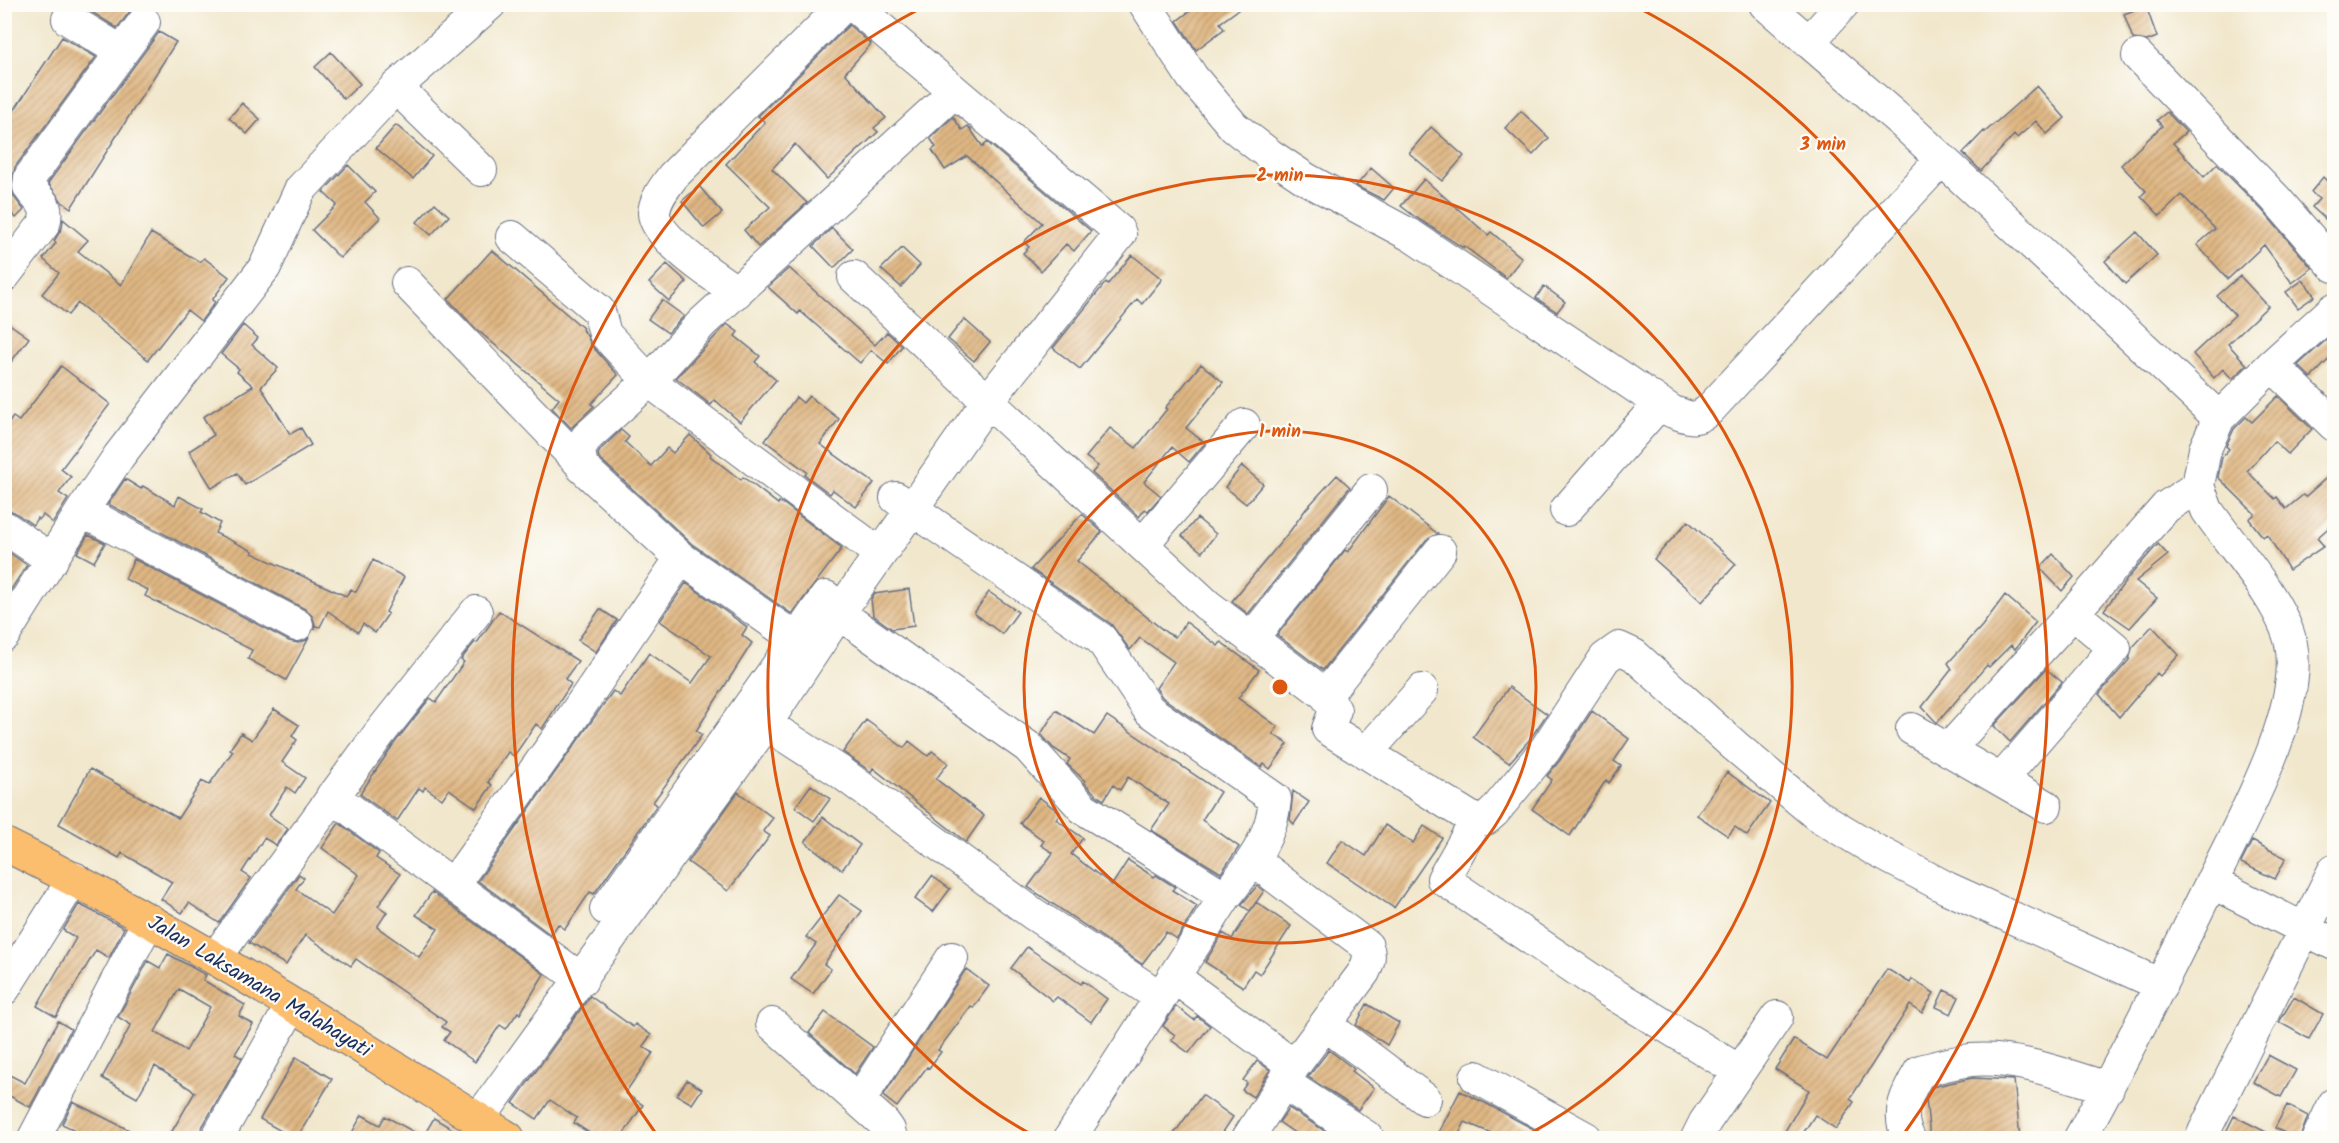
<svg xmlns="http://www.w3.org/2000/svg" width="2339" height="1143" viewBox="0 0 2339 1143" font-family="Kalam,sans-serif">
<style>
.building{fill:url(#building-hatch);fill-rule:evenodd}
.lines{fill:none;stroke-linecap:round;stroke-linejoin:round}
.minor-casing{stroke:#666f84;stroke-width:34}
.highway-casing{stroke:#666f84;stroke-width:35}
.minor{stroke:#fff;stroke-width:32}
.highway{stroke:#fbbd6e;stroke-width:33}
.ring{fill:none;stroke:#de5710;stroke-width:3}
.labels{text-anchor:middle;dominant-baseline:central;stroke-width:4.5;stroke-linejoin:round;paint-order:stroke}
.street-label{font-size:21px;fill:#1b2f5e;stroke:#fdfcf7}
.centre{fill:#de5710;stroke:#fdfcf7;stroke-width:3}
.ring-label{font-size:18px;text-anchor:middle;font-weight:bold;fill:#de5710;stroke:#fdfcf7;stroke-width:4.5;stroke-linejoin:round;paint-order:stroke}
</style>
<defs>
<pattern id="building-hatch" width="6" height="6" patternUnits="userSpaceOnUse" patternTransform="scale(1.5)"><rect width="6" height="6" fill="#e0b783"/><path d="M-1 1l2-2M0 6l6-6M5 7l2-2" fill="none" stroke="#b5956e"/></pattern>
</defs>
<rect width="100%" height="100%" fill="#fdfcf7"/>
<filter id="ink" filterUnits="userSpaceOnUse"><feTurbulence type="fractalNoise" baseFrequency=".0167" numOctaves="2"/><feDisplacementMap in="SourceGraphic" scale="12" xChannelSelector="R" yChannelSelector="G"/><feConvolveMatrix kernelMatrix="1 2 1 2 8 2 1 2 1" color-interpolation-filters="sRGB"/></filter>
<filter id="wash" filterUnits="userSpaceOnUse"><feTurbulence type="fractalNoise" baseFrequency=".008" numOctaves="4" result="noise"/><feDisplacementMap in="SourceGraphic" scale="24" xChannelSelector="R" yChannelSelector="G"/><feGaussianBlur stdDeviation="1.35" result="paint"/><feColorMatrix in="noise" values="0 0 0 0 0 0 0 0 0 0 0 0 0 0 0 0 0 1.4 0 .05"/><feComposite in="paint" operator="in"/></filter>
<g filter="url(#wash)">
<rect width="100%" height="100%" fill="#f1e7cc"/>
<g id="blocks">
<path class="building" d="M 83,4 L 126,4 L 132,9 L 117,28 L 82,6 Z
M 1199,4 L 1246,4 L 1220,23 L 1224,29 L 1196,50 L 1177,21 Z
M 2146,6 L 2157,37 L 2147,41 L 2133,39 L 2124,14 Z
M 849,25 L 871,44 L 845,73 L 886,118 L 874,128 L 878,132 L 827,179 L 795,144 L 772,169 L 807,203 L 758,247 L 744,230 L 770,207 L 726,164 L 765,122 L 758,116 Z
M 159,32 L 176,42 L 71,208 L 62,202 L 48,183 Z
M 62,37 L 96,57 L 15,167 L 11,186 L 14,197 L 24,210 L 16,218 L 4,206 L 4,126 Z
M 331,52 L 360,84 L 344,99 L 315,67 Z
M 2037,86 L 2065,118 L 2047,134 L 2036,121 L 2017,138 L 2014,135 L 1981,171 L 1963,153 L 1984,131 L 1985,132 Z
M 242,103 L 260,119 L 247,134 L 229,118 Z
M 1521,111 L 1549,138 L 1533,155 L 1505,128 Z
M 2167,112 L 2186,132 L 2173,143 L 2204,177 L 2217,164 L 2262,210 L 2312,268 L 2292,283 L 2264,245 L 2228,279 L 2197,245 L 2215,229 L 2182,195 L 2160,216 L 2141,196 L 2146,191 L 2121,165 L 2162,126 L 2157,120 Z
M 953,117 L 962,130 L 968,126 L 983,147 L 987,142 L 1091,231 L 1074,251 L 1066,244 L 1041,271 L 1023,253 L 1029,247 L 1024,242 L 1042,223 L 967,156 L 945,170 L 932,150 L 936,147 L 930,138 Z
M 396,125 L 432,156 L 413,179 L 376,148 Z
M 1431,127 L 1464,156 L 1442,181 L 1409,153 Z
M 348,165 L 375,192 L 365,202 L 380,218 L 340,258 L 312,230 L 337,205 L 323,192 Z
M 1371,168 L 1394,188 L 1384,200 L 1356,186 Z
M 2323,177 L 2331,185 L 2334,181 L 2334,227 L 2312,207 L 2319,199 L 2311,192 Z
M 1424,179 L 1488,235 L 1491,232 L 1522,258 L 1506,278 L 1464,246 L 1463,248 L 1414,216 L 1401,206 Z
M 699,186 L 722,213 L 704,228 L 682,201 Z
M 435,203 L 449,216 L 431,235 L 417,222 Z
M 63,219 L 88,240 L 78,251 L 121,285 L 151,233 L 200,262 L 204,258 L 229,277 L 212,300 L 215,302 L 201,321 L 187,310 L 148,360 L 78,303 L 68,315 L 42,294 L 59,273 L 43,259 L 56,243 L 54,241 L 62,228 Z
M 832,228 L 853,249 L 834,268 L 813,246 Z
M 2137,232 L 2157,255 L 2125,284 L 2105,261 Z
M 902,248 L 920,265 L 901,287 L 881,269 Z
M 492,250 L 583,328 L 582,329 L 586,334 L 592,346 L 618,375 L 591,404 L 594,406 L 571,428 L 552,408 L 559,399 L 475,328 L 448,299 Z
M 1132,255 L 1162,279 L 1142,304 L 1137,299 L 1080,369 L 1053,348 L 1106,282 L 1108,284 Z
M 667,264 L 687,282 L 669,301 L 649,283 Z
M 789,268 L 875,345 L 887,332 L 902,346 L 888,364 L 871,350 L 860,363 L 800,311 L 798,314 L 768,287 Z
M 2240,276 L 2268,306 L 2228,344 L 2247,365 L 2232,379 L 2223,369 L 2214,378 L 2193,354 L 2235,315 L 2217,296 Z
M 2303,280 L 2315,296 L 2298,308 L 2286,292 Z
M 1544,286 L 1565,302 L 1557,312 L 1536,298 Z
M 662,300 L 684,316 L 668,333 L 648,319 Z
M 964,319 L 990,342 L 974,361 L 948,339 Z
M 4,320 L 29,338 L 4,371 Z
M 727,324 L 738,332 L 735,336 L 760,356 L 755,362 L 776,380 L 740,422 L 715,400 L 711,405 L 676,378 Z
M 243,325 L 258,338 L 252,345 L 278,368 L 261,387 L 290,434 L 301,428 L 311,445 L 245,485 L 237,473 L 212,488 L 189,451 L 214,435 L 203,417 L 253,386 L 237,372 L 239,369 L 221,354 Z
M 2334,333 L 2334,354 L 2311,378 L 2298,365 Z
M 1201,364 L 1223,382 L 1186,428 L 1205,443 L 1189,462 L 1172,447 L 1144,482 L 1161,496 L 1148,511 L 1145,509 L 1139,517 L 1092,473 L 1098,466 L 1086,457 L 1110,428 L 1136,448 L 1167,409 L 1165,408 Z
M 61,366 L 110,404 L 61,469 L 71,477 L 59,493 L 68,499 L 53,523 L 43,515 L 39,520 L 37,518 L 33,525 L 14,512 L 4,509 L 5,428 L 13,417 L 19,421 Z
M 809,396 L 839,419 L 820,444 L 874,483 L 856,507 L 833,490 L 830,494 L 805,475 L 807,472 L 765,441 L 796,397 L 803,403 Z
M 2278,396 L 2312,429 L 2288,454 L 2274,441 L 2247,471 L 2275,499 L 2277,497 L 2286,509 L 2303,495 L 2305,497 L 2334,471 L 2334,523 L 2317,538 L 2324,546 L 2289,570 L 2267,534 L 2263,537 L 2249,519 L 2255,514 L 2218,477 L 2222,457 L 2229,449 L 2226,446 L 2234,429 L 2246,417 L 2252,422 Z
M 621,430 L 629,437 L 625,442 L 651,466 L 667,448 L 673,453 L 690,435 L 711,454 L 710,456 L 741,480 L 743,477 L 778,504 L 779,502 L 784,504 L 842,548 L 792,614 L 692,544 L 599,458 L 598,454 L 601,449 Z
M 1242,466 L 1263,484 L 1246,504 L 1225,487 Z
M 1337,475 L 1350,487 L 1248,614 L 1232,601 L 1290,531 L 1306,509 Z
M 125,479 L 141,489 L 143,486 L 175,505 L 179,496 L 203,509 L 201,512 L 220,523 L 215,533 L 253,551 L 252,553 L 346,596 L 351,589 L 356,592 L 373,560 L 404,577 L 386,612 L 388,614 L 375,633 L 363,624 L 358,632 L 328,611 L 320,627 L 316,626 L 314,630 L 315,624 L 312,616 L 305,609 L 108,504 Z
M 1389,496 L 1438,534 L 1426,540 L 1323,670 L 1277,635 L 1345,550 L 1348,552 Z
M 1082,514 L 1102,532 L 1077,561 L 1167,633 L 1175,637 L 1186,622 L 1218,646 L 1221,642 L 1259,670 L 1238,698 L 1278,727 L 1273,734 L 1288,744 L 1270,769 L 1264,764 L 1261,767 L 1162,697 L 1156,688 L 1174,662 L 1140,638 L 1130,650 L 1111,624 L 1031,569 Z
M 1197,518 L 1216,534 L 1202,552 L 1182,536 Z
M 1688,521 L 1736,564 L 1702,602 L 1654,559 Z
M 88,535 L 105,543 L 94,562 L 77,553 Z
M 2158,544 L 2168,555 L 2136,581 L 2157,598 L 2130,628 L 2104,610 L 2128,578 Z
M 4,549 L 27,565 L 4,600 Z
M 2053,554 L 2074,577 L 2062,591 L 2040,568 Z
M 134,559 L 289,641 L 298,643 L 306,640 L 310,636 L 286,680 L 248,659 L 252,650 L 145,596 L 148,590 L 125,579 Z
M 686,583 L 747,627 L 742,635 L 752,643 L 696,731 L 702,735 L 653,802 L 657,805 L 594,894 L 590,892 L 565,929 L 558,924 L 551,935 L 478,881 L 613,691 L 620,696 L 649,653 L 692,683 L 711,656 L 660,621 Z
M 909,589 L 914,626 L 892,629 L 873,615 L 871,599 L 874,594 Z
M 989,592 L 1018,612 L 1002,634 L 974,613 Z
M 2005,595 L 2036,622 L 2015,649 L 2011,645 L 1989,667 L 1987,665 L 1937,723 L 1922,707 L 1952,669 L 1948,663 L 1982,626 Z
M 600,609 L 617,620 L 596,652 L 578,640 Z
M 499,611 L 578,661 L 565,679 L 571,684 L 542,729 L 536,724 L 514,756 L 508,752 L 488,782 L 492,785 L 476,808 L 449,789 L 442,799 L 425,787 L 423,791 L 419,788 L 397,821 L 360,794 L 393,745 L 430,698 L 436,702 L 464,662 L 461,660 L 463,657 L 475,642 L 477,643 Z
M 2152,626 L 2179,655 L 2160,676 L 2157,673 L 2119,717 L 2099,694 L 2129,660 L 2132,648 Z
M 2046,669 L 2062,682 L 2010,742 L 1994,726 Z
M 1509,687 L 1547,714 L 1530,739 L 1509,763 L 1473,737 Z
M 274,709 L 299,725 L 292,736 L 297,740 L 282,762 L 305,778 L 295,793 L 287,787 L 269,815 L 288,829 L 276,845 L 264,838 L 242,872 L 251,878 L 219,923 L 189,903 L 182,913 L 161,899 L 172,882 L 122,853 L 119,858 L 59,824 L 90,769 L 178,818 L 202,781 L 209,785 L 233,751 L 230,749 L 241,733 L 252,740 Z
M 1056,710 L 1094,735 L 1107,716 L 1220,792 L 1202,820 L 1239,847 L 1221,873 L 1151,830 L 1169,804 L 1128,777 L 1120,790 L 1113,785 L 1104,800 L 1095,794 L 1084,782 L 1085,781 L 1067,764 L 1070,759 L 1053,748 L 1041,734 Z
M 1592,711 L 1629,739 L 1614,761 L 1621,766 L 1609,783 L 1606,780 L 1570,836 L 1532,809 L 1552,780 L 1547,776 L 1560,760 Z
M 866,720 L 904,748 L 909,741 L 928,756 L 932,751 L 948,763 L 936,779 L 984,816 L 966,842 L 873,768 L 871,772 L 843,752 Z
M 1727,772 L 1770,803 L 1747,836 L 1735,827 L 1728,836 L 1697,815 Z
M 811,785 L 830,799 L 814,821 L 795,807 Z
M 1293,791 L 1309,802 L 1294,824 L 1290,820 Z
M 738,792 L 773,818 L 763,831 L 770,836 L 728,891 L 688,862 Z
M 1039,797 L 1060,813 L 1056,819 L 1083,838 L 1071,854 L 1112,885 L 1128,860 L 1154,877 L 1156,875 L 1175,887 L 1172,890 L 1197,906 L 1177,939 L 1166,932 L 1142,964 L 1028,887 L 1053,853 L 1041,845 L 1044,841 L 1020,823 Z
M 823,817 L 860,845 L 842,870 L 805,842 Z
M 339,823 L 379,853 L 376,858 L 400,874 L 378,906 L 387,912 L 377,927 L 419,957 L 438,929 L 416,915 L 432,892 L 544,974 L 520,1014 L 518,1012 L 506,1029 L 500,1025 L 475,1062 L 444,1040 L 450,1032 L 442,1027 L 446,1022 L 356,959 L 351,966 L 305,935 L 286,965 L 249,943 L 299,874 L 304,878 L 296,889 L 332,915 L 359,875 L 322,848 Z
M 1385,825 L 1413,843 L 1424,826 L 1442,838 L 1394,908 L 1327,863 L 1342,840 L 1366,856 Z
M 2252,841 L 2286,858 L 2275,879 L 2241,863 Z
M 932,876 L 950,889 L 933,912 L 915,899 Z
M 1257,886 L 1264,891 L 1250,911 L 1241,905 Z
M 839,895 L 862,911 L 824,964 L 831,969 L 813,994 L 791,979 L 816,944 L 806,937 Z
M 1256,902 L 1291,926 L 1260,974 L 1254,970 L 1243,987 L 1205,962 L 1223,933 L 1232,939 Z
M 79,904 L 124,928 L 109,958 L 96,950 L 56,1017 L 37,1006 L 76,938 L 63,930 Z
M 1027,947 L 1081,984 L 1083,981 L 1107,999 L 1091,1022 L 1057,997 L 1053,1001 L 1011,968 Z
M 168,954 L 206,975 L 203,980 L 245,1005 L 239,1016 L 253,1024 L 235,1054 L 242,1058 L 201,1129 L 199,1138 L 168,1138 L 195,1092 L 155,1066 L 137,1098 L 102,1078 L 131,1025 L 118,1017 L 148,961 L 160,968 ZM 179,989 L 210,1007 L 186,1051 L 155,1032 Z
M 966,969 L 989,986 L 973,1008 L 971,1006 L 938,1050 L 941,1052 L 929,1068 L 927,1067 L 897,1107 L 883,1096 Z
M 1887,969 L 1910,983 L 1912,979 L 1934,993 L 1922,1013 L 1910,1005 L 1850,1099 L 1854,1102 L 1836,1129 L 1815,1115 L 1800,1138 L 1781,1138 L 1809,1090 L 1775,1069 L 1794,1039 L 1827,1060 Z
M 1944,990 L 1959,997 L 1951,1014 L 1936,1007 Z
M 590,996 L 633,1027 L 635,1024 L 651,1035 L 643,1046 L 653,1053 L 625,1093 L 643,1105 L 621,1138 L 597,1138 L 574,1123 L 577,1118 L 550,1100 L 537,1119 L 513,1103 Z
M 2294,997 L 2323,1014 L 2309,1039 L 2279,1022 Z
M 1367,1004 L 1399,1023 L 1387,1045 L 1356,1025 Z
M 1176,1006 L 1194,1020 L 1197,1016 L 1210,1026 L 1189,1053 L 1171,1040 L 1175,1035 L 1163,1026 Z
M 825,1012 L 873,1047 L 855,1074 L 809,1033 Z
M 58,1021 L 71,1029 L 30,1107 L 4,1093 L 4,1072 L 25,1083 Z
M 1329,1050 L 1354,1069 L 1352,1071 L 1374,1088 L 1358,1110 L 1308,1077 Z
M 2268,1055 L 2296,1070 L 2281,1097 L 2253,1082 Z
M 296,1057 L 332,1079 L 297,1138 L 293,1138 L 260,1119 Z
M 1257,1061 L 1270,1070 L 1253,1097 L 1242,1090 L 1247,1083 L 1243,1080 Z
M 1972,1078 L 2014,1080 L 2020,1138 L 1930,1138 L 1926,1098 L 1932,1087 Z
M 687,1080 L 702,1089 L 692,1104 L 677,1095 Z
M 1460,1091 L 1487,1104 L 1550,1138 L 1503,1138 L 1465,1122 L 1457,1138 L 1436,1138 Z
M 1202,1095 L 1233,1117 L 1219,1138 L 1171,1138 Z
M 73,1102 L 145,1138 L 68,1138 L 73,1129 L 62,1124 Z
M 2287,1105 L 2308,1116 L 2300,1138 L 2294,1138 L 2275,1128 Z
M 1289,1108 L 1336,1138 L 1302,1138 L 1279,1122 Z
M 362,1115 L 380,1125 L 385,1116 L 423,1137 L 434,1118 L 467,1138 L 349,1138 Z
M 2234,1116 L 2278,1138 L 2223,1138 Z"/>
</g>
</g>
<g filter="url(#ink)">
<use href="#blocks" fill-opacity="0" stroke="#666f84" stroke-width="1.5"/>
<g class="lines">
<g class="minor-casing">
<path id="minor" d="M 1145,4 L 1192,77 L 1234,127 L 1270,155 L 1306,179 L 1412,236 L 1673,412 C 1690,417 1694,422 1709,410 L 1941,160
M 1765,4 L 1905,125 L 2219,418
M 68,19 L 122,52
M 1809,42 L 1843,4
M 2138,56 L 2275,198 L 2334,266
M 396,87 L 481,170
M 512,237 L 599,311 L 605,334 L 649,381 L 880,554
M 4,276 L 44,224 C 50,202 38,202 29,187 L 30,177 L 144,22
M 854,277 L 1207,605 L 1326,695 L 1335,710 L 1328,729 L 1476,821 L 1486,819 L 1494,812 L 1545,750 L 1605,658 L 1619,648 L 1634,655 L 1735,746 L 1817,815 L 1875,850 L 1947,888 L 2161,985
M 407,283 L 580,463
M 2272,365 L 2334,425
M 896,498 L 1101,639 L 1149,710 L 1275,799 C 1272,840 1249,866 1225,897 L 1070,1138
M 1566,510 L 1660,403
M 82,511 L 297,625
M 4,527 L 52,560
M 1143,544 L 1244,425
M 823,602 L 1028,747 L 1083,808 L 1225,897
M 4,635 L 82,511 L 119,456 L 265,267 L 300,190 L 396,87 L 490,4
M 795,638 L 681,558 L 582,467 L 579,450 L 587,437 L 649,381 L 702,323 L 954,92
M 1251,639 L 1371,490
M 1326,695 L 1440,551
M 749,713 L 839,771 L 1032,913 L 1160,997
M 1912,729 L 2046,806
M 1948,750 L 2073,613 L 2166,507 L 2198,486
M 1366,753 L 1422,690
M 2001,780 L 2115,648 L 2073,613
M 332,796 L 582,980
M 1476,821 L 1443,879 L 1607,990 L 1739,1071
M 2211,882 L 2334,944
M 453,885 L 568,724 L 681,558
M 606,909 L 826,597
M 216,957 L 379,734 L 476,612
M 1174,977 L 1294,1066
M 4,989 L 74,878
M 772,1024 L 884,1123 L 889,1130 L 891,1138
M 1326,1025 L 1425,1099
M 1476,1077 L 1586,1138
M 1284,1083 L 1368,1138
M 859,1101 L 952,958
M 478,1120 L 765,725 L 839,613 L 987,402 L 1120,234 L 1118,230 L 859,10 L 849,5 L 840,9 L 673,176 C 665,187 655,199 654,213 C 654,237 718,279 737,292
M 34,1138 L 149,920
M 217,1138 L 292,1005
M 1248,1138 L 1294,1066 L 1364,972 C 1368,963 1371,956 1367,946 L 1254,861
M 1697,1138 L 1705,1122 L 1777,1017
M 1909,1138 C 1895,1114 1907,1093 1920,1071 C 1937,1067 1954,1062 1971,1060 C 2017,1056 2064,1075 2108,1088
M 2080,1138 C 2123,1060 2163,981 2202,901 C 2233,836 2305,714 2291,644 C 2282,601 2232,547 2207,510 L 2198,486 L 2205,449 L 2219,418 L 2272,365 L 2334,309
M 2201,1138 L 2334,870
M 2318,1138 L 2334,1104"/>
</g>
<g class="highway-casing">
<path id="highway" d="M 4,844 C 179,930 343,1036 508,1138"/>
</g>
<use href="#minor" class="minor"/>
<use href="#highway" class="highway"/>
</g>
</g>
<g class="ring">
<circle cx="1280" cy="687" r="256"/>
<path d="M1036 1137A512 512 0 1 1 1524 1137"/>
<path d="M659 1138A768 768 0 0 1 925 6M1635 6A768 768 0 0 1 1901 1138"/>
</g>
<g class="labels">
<g class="street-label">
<text transform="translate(259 987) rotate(31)">Jalan Laksamana Malahayati</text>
</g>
</g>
<circle cx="1280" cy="687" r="9" class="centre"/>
<g class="ring-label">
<text x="1823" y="150">3 min</text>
<text x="1280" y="181">2 min</text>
<text x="1280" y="437">1 min</text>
</g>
<rect width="2339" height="1143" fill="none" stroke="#fdfcf7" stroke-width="24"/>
</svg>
